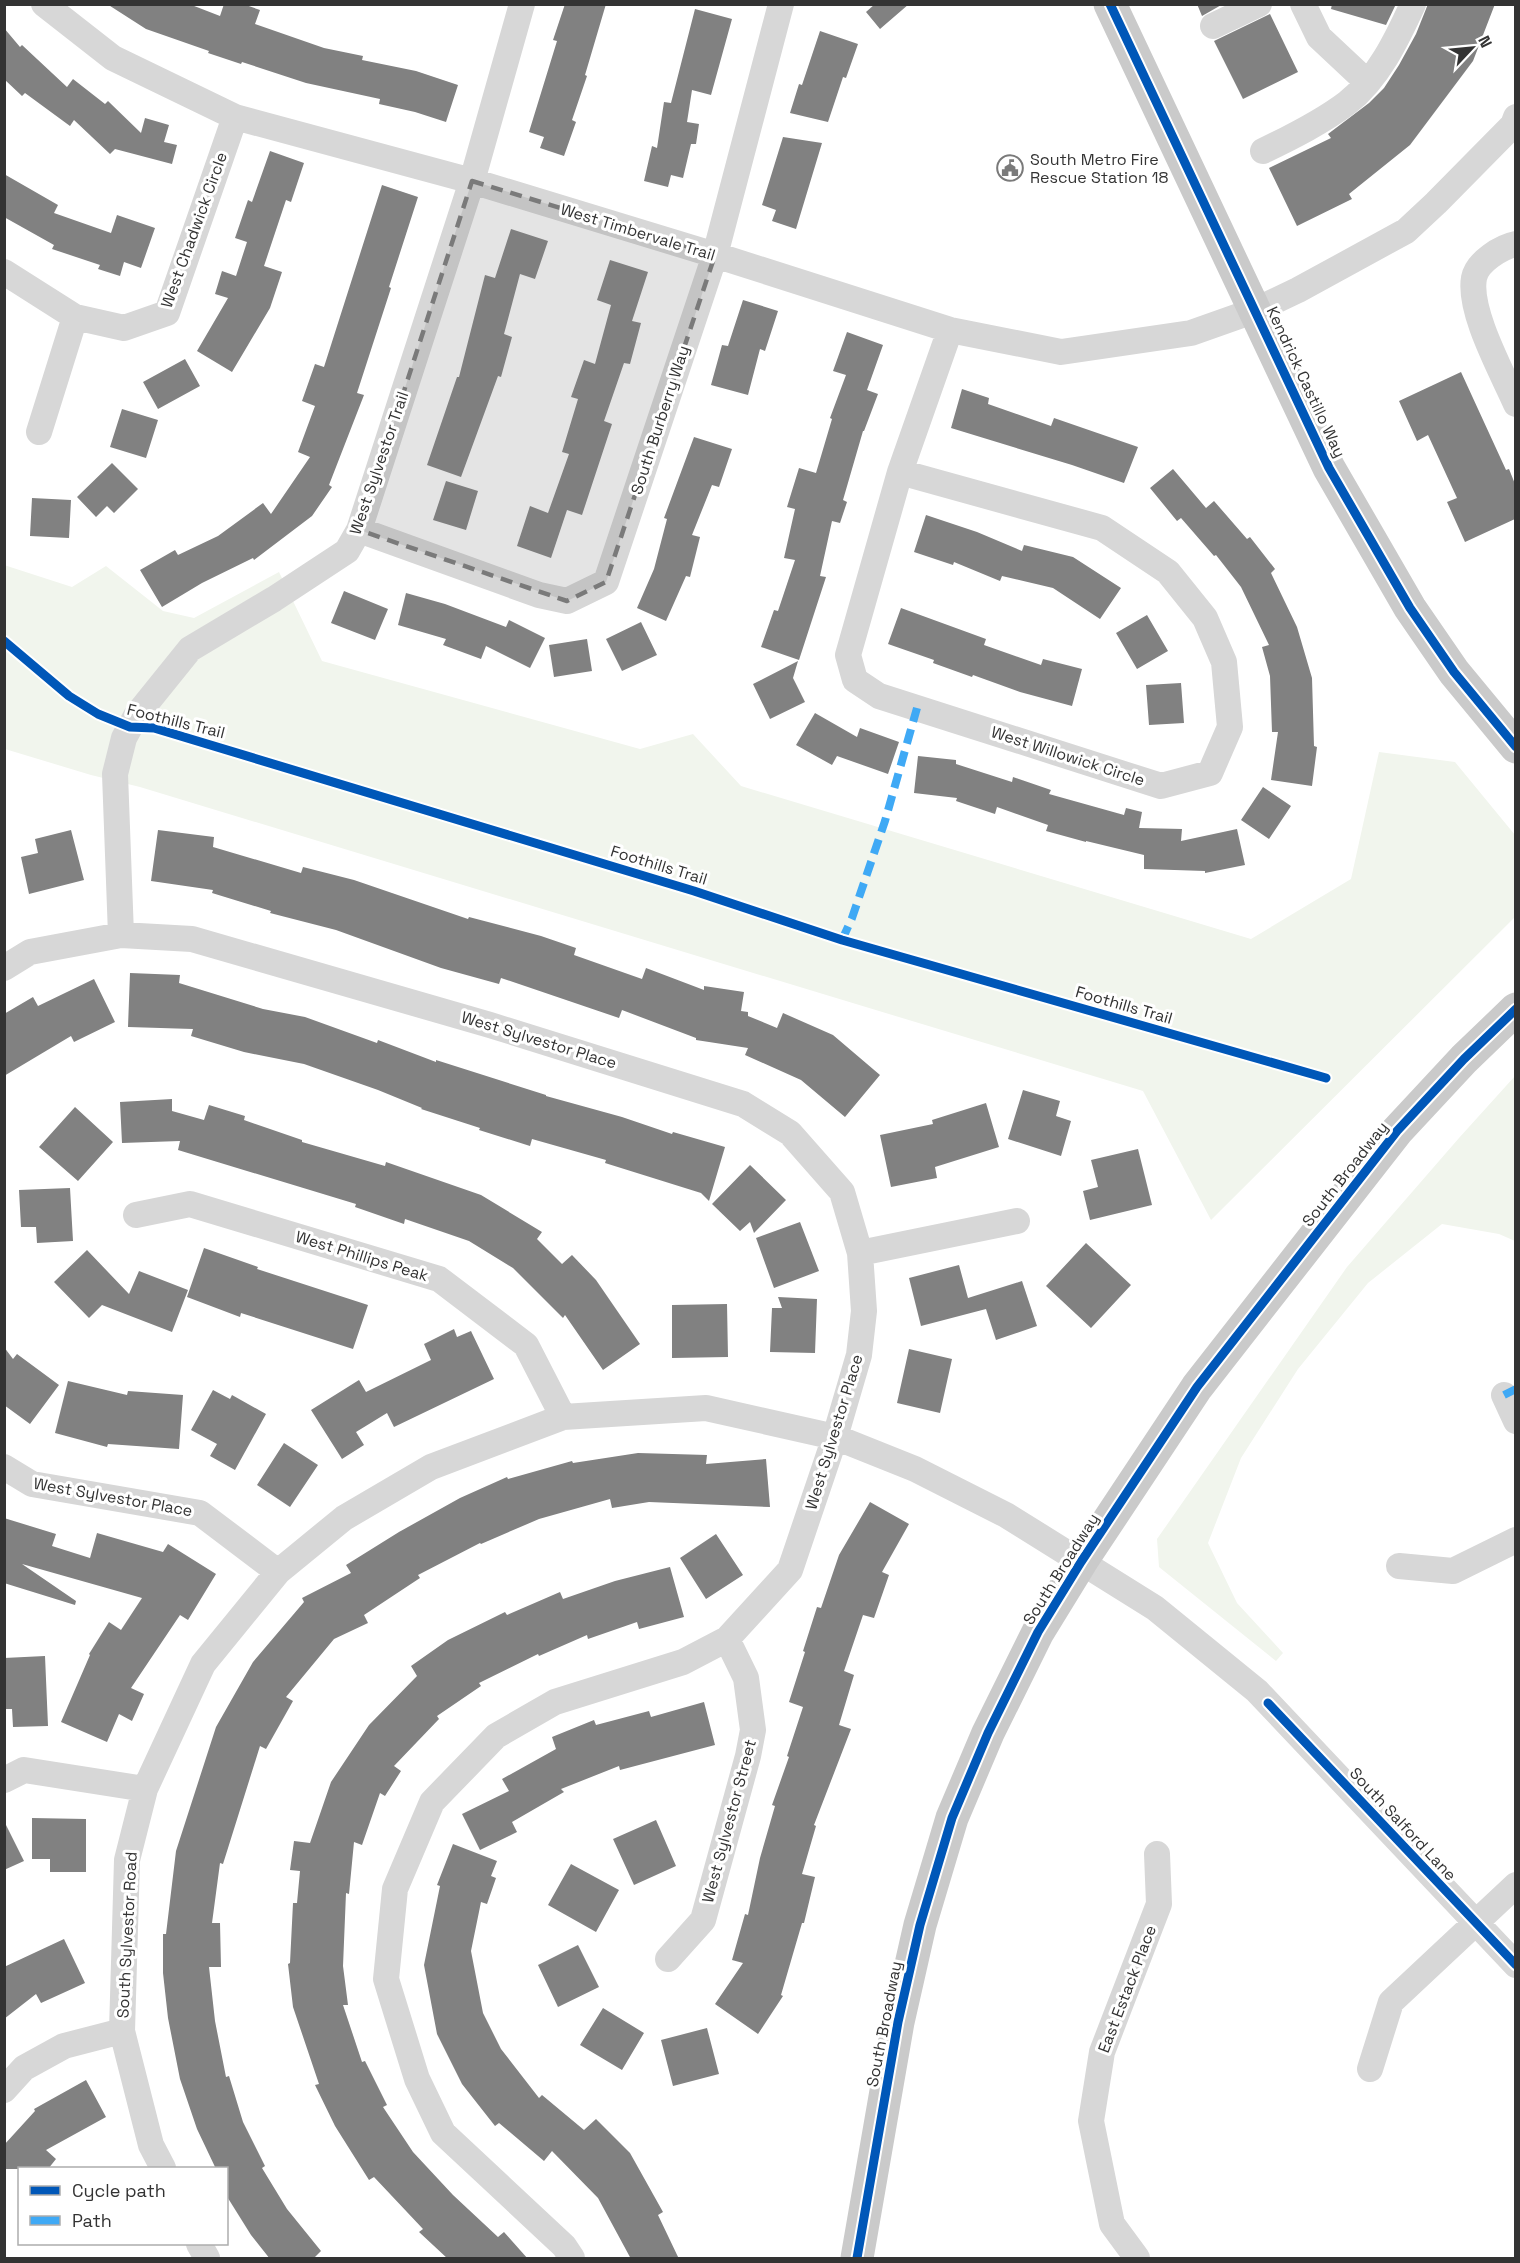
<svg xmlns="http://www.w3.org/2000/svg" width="1520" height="2263" viewBox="0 0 1520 2263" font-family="'Space Grotesk',sans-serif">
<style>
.green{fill:#f1f5ed}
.building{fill:#818181}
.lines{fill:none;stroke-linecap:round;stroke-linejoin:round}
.minor{stroke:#d7d7d7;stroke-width:26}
.major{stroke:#cacaca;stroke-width:33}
.quiet{stroke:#3fa9f5;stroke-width:8;stroke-dasharray:15 8;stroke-linecap:butt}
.cycleway-casing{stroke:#fff;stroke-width:13}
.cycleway{stroke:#0057b8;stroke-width:9}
.marked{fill:#7a7a7a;fill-opacity:0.2;stroke:#7a7a7a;stroke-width:4.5;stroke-dasharray:12 8;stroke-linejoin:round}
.labels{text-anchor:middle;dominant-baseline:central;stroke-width:6;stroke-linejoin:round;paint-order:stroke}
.poi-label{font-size:16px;fill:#333;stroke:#fff;text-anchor:start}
.street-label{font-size:16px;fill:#333;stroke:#fff}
</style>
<rect width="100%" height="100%" fill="#fff"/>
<path class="green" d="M 4,565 L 72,587 L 106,566 L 163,611 L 194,618 L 279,572 L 322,661 L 640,749 L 693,734 L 741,786 L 1251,939 L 1351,879 L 1379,752 L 1455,762 L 1515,835 L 1515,917 L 1211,1220 L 1143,1091 L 140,787 L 91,775 L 5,749 Z
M 1515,1076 L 1515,1241 L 1499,1234 L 1442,1224 L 1368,1283 L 1298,1369 L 1241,1458 L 1208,1543 L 1237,1603 L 1283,1653 L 1276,1661 L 1159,1567 L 1157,1539 L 1347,1267 L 1459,1138 Z"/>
<path class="building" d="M 107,4 L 189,4 L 220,16 L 224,4 L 243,4 L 260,10 L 255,24 L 324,48 L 363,56 L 362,60 L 416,71 L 458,85 L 446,122 L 415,112 L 379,104 L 380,99 L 306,83 L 242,62 L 241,64 L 208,53 L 209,51 L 146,29 Z
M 565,4 L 606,4 L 585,75 L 587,76 L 572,120 L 576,122 L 564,156 L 540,148 L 544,137 L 529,132 L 557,41 L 553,40 Z
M 875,4 L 909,4 L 880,29 L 866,12 Z
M 1197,4 L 1223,4 L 1202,16 Z
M 1332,4 L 1396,4 L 1386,25 L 1331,9 Z
M 1428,4 L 1495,4 L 1473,61 L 1410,145 L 1349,194 L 1352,199 L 1297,226 L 1269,168 L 1331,138 L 1328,134 L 1369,103 L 1384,88 L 1399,65 L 1416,34 Z
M 695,9 L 732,19 L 711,95 L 692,90 L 687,122 L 699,124 L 696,144 L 691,144 L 683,178 L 671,175 L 668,187 L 644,181 L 652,146 L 657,148 L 664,102 L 671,103 Z
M 1270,14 L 1298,72 L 1243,99 L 1214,41 Z
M 4,28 L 20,47 L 22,45 L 67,87 L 73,79 L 105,104 L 108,101 L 141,133 L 145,118 L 169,125 L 164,142 L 177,145 L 172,164 L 115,149 L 110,154 L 74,120 L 70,126 L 25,93 L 22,96 L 4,79 Z
M 820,31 L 858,44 L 846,78 L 843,77 L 828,122 L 790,113 L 799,84 L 802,85 Z
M 783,137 L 822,143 L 796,229 L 772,221 L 776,210 L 762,205 Z
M 270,151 L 304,163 L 291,202 L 286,200 L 264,266 L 282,272 L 270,308 L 232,372 L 197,351 L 228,298 L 215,294 L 222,271 L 236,276 L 247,242 L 235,238 L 248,200 L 252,202 Z
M 4,174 L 58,205 L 54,213 L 111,233 L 117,215 L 155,228 L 141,268 L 124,262 L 120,276 L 98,269 L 100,265 L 52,249 L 54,245 L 4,217 Z
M 382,185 L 418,197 L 389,287 L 391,288 L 357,393 L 364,395 L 329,485 L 332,487 L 312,516 L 254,560 L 253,558 L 202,583 L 162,607 L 140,570 L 175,550 L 178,555 L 218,536 L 263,503 L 271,514 L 310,457 L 298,452 L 315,406 L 302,401 L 315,364 L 324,367 Z
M 511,229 L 548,241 L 535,279 L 520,274 L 504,334 L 512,337 L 501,377 L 498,376 L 461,477 L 427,465 L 457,377 L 459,377 L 485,275 L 495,278 Z
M 610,260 L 648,272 L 632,321 L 641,323 L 630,364 L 624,363 L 604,421 L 612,424 L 582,515 L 567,510 L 551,558 L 517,546 L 530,506 L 548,513 L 569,454 L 562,452 L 578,399 L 571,397 L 584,360 L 595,364 L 611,305 L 597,300 Z
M 743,300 L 778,311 L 765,351 L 760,349 L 748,395 L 711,385 L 722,345 L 728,346 Z
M 847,332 L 883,345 L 867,390 L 878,394 L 864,431 L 863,431 L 843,500 L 847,502 L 840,523 L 832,521 L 820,576 L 826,577 L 799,660 L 761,647 L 774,610 L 778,611 L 795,560 L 784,558 L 795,509 L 787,507 L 799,468 L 816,473 L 832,419 L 830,418 L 846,375 L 833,371 Z
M 185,359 L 200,386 L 158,409 L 143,382 Z
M 1461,372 L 1506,470 L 1509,469 L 1515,484 L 1515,519 L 1465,542 L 1447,502 L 1457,498 L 1428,435 L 1417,441 L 1399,401 Z
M 962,389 L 989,398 L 988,404 L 1051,426 L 1054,418 L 1138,447 L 1124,483 L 1072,465 L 951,428 Z
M 122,409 L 158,420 L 146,458 L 110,447 Z
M 694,437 L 732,449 L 719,487 L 712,485 L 692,535 L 700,537 L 690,577 L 686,576 L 666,621 L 637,608 L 654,569 L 667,519 L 664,518 Z
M 112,463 L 138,489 L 114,513 L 107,506 L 96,517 L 77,497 Z
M 1173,469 L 1206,508 L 1214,501 L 1247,539 L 1250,537 L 1275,569 L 1271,573 L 1297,627 L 1312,678 L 1314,746 L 1317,747 L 1312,786 L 1271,780 L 1278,732 L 1272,732 L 1270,676 L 1262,647 L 1269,645 L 1241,587 L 1216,555 L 1214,556 L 1181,518 L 1177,521 L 1150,488 Z
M 446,481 L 478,491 L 466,530 L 433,520 Z
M 32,498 L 71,500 L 69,538 L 30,536 Z
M 926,515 L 977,532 L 1022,551 L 1024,545 L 1073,557 L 1121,588 L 1100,619 L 1053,588 L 1002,576 L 1000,581 L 954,562 L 953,565 L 914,552 Z
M 344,591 L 388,609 L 375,640 L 331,623 Z
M 406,593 L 445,604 L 506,627 L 509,620 L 545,638 L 530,668 L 486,646 L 481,659 L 443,645 L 446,639 L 398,625 Z
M 901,608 L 986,639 L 984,645 L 1041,665 L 1043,659 L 1082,669 L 1072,706 L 1020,692 L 973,675 L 972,677 L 933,663 L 934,660 L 888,644 Z
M 1147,615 L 1168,651 L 1137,669 L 1116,633 Z
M 641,622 L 657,655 L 622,671 L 606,639 Z
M 587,639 L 592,671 L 554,677 L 549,645 Z
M 798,661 L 793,678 L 805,702 L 770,719 L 753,684 Z
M 1181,683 L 1184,723 L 1149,725 L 1146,685 Z
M 815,713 L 857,737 L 860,728 L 899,742 L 888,774 L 837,756 L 832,765 L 796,745 Z
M 918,756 L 956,760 L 956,764 L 1012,782 L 1013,777 L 1051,790 L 1049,794 L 1124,815 L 1126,808 L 1142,812 L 1139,828 L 1182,829 L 1181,841 L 1237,829 L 1245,865 L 1205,873 L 1205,871 L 1144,869 L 1144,855 L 1086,841 L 1086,842 L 1046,831 L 1048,825 L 997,807 L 995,814 L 956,801 L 957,798 L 914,793 Z
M 1263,787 L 1291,806 L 1269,839 L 1241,820 Z
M 71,830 L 84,880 L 29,894 L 21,857 L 38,853 L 35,839 Z
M 158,830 L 214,837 L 213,847 L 301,873 L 303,867 L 354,880 L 468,919 L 469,917 L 541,936 L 576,948 L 574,955 L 642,979 L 646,968 L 704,990 L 704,986 L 744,992 L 741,1011 L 748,1012 L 748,1016 L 777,1028 L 783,1013 L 833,1035 L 880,1075 L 845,1117 L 801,1080 L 745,1055 L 748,1048 L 696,1040 L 696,1038 L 622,1010 L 619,1018 L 501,978 L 499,984 L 441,968 L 336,930 L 270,913 L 271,911 L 212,893 L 213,890 L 151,881 Z
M 130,973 L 180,975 L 179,983 L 263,1009 L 305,1017 L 377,1043 L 378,1040 L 436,1062 L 436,1060 L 546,1095 L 546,1096 L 622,1117 L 672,1134 L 673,1132 L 725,1147 L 709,1201 L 701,1193 L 605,1163 L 606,1160 L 532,1139 L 530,1146 L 479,1130 L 480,1128 L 421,1109 L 422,1108 L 378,1090 L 304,1064 L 244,1052 L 191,1036 L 193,1029 L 128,1027 Z
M 94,979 L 115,1022 L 74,1042 L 71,1036 L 4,1076 L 4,1014 L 33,997 L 38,1006 Z
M 1023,1090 L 1060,1101 L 1056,1116 L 1071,1121 L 1061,1156 L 1008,1139 Z
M 172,1099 L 172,1111 L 204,1120 L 209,1105 L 245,1116 L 244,1120 L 302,1140 L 302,1142 L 385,1166 L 386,1162 L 481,1195 L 542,1232 L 537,1239 L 562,1264 L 572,1255 L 596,1280 L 640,1344 L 603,1370 L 565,1315 L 563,1318 L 513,1268 L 469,1241 L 405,1219 L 404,1224 L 355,1207 L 356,1204 L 178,1150 L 180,1141 L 122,1143 L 120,1102 Z
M 986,1103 L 999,1147 L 935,1167 L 937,1178 L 891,1187 L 880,1135 L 933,1124 L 932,1120 Z
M 75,1107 L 113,1142 L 78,1181 L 39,1147 Z
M 1138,1149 L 1152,1205 L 1090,1220 L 1083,1191 L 1098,1187 L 1091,1160 Z
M 750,1165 L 786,1200 L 754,1233 L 750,1222 L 740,1231 L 712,1204 Z
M 70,1188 L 73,1241 L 37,1243 L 36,1227 L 21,1227 L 19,1190 Z
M 800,1222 L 819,1271 L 774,1288 L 756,1238 Z
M 1086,1243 L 1131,1285 L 1091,1328 L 1046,1286 Z
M 204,1248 L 258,1267 L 257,1269 L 368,1305 L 353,1349 L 241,1313 L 240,1317 L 187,1297 Z
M 87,1250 L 129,1294 L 139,1271 L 188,1290 L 172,1332 L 102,1305 L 89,1318 L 54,1282 Z
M 959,1265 L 968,1298 L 1022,1281 L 1037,1326 L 996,1340 L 986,1309 L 921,1326 L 909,1278 Z
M 778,1297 L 817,1299 L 815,1353 L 770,1352 L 772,1308 L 782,1308 Z
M 727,1304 L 728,1357 L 672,1358 L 672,1305 Z
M 454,1329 L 457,1337 L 471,1331 L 494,1379 L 394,1427 L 387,1413 L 356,1432 L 364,1445 L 342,1459 L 311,1410 L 359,1380 L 366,1392 L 431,1360 L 424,1344 Z
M 4,1347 L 13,1359 L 17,1354 L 59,1385 L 30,1424 L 4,1405 Z
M 909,1349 L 952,1359 L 940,1413 L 897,1403 Z
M 68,1381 L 127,1395 L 128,1391 L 183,1395 L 179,1449 L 108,1444 L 107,1447 L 55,1433 Z
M 213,1390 L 230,1399 L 232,1395 L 266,1414 L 235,1470 L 210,1456 L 217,1444 L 191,1430 Z
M 284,1443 L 318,1465 L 290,1507 L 257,1485 Z
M 638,1453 L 707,1455 L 706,1464 L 766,1459 L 770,1507 L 649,1502 L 612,1508 L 610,1499 L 539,1519 L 481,1544 L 480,1543 L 418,1575 L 420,1578 L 364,1615 L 368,1623 L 334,1639 L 286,1697 L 293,1701 L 266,1749 L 260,1746 L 223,1864 L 220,1863 L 212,1923 L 220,1923 L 221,1967 L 209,1967 L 215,2021 L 226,2077 L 229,2076 L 243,2122 L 265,2166 L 262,2168 L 287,2209 L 321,2251 L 313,2259 L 270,2259 L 251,2235 L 226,2195 L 226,2169 L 216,2169 L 197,2129 L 180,2079 L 168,2018 L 163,1973 L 163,1934 L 166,1934 L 176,1851 L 216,1727 L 253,1662 L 304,1602 L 302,1598 L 351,1573 L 346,1565 L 399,1532 L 460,1498 L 507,1477 L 508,1479 L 572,1461 L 573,1463 Z
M 870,1502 L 909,1524 L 882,1572 L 889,1575 L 874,1618 L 863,1615 L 844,1671 L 854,1675 L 839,1725 L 851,1729 L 814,1825 L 816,1826 L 802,1874 L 815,1877 L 804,1923 L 802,1923 L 781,1995 L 783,1996 L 758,2034 L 715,2004 L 743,1963 L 732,1960 L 745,1914 L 748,1915 L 760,1858 L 775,1806 L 772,1805 L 789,1757 L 787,1756 L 803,1707 L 789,1702 L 805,1652 L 803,1651 L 817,1607 L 821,1608 L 839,1555 Z
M 4,1518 L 56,1534 L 52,1546 L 90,1558 L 97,1533 L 163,1552 L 168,1544 L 216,1574 L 188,1620 L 180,1615 L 131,1688 L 144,1694 L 132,1721 L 119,1714 L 107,1742 L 61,1722 L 90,1655 L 89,1654 L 109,1622 L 121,1630 L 142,1598 L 22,1564 L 76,1601 L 75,1605 L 4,1583 Z
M 716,1534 L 743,1575 L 706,1599 L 680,1558 Z
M 670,1567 L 684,1617 L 639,1629 L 637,1622 L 588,1639 L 587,1635 L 539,1656 L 538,1654 L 479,1683 L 481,1686 L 437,1716 L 439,1719 L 394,1766 L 401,1771 L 385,1796 L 380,1793 L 362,1845 L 354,1842 L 349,1894 L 346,1893 L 343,1966 L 348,2005 L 343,2005 L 362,2062 L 365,2061 L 387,2105 L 383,2107 L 413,2152 L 453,2195 L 498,2237 L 504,2232 L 528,2259 L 448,2259 L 419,2232 L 423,2229 L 374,2177 L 369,2180 L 335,2126 L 315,2085 L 319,2084 L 293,2007 L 288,1964 L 290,1963 L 293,1903 L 297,1903 L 300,1871 L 290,1870 L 294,1841 L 310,1843 L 331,1782 L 369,1725 L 417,1676 L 411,1666 L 448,1640 L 505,1612 L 507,1615 L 560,1592 L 563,1599 L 615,1581 Z
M 45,1656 L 48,1726 L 13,1727 L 12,1709 L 4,1709 L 4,1658 Z
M 704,1702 L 715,1745 L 620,1770 L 619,1766 L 561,1789 L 564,1792 L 512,1822 L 517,1832 L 480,1850 L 462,1814 L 509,1791 L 502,1779 L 556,1749 L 552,1737 L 594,1720 L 596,1725 L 649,1711 L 651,1717 Z
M 32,1818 L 86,1819 L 86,1872 L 50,1872 L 50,1859 L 32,1859 Z
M 656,1820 L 676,1866 L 634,1885 L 613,1839 Z
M 4,1821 L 24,1861 L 4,1870 Z
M 453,1844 L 497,1861 L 491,1876 L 496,1878 L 487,1904 L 481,1902 L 471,1951 L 483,2013 L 501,2049 L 539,2098 L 542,2095 L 584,2130 L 596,2119 L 630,2153 L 663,2212 L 658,2215 L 679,2259 L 631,2259 L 598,2198 L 552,2151 L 544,2161 L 499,2123 L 495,2126 L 462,2084 L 437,2034 L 424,1965 L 440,1886 L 437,1885 Z
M 571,1864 L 619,1890 L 596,1932 L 548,1905 Z
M 64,1939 L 85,1983 L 41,2003 L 36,1994 L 4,2019 L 4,1967 Z
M 578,1945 L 599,1987 L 558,2007 L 538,1965 Z
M 603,2008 L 644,2033 L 622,2070 L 580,2045 Z
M 707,2028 L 719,2074 L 673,2086 L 661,2040 Z
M 86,2080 L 106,2117 L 46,2150 L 56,2159 L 48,2169 L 4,2169 L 4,2145 L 35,2111 L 34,2109 Z"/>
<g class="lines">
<path class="minor" d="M 44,4 L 113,58 L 235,117 L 472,181 L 715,255 L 950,330 L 1061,352 L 1191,333 L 1256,310 L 1298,290 L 1406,231 L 1436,203 L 1513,125 L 1516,117
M 1303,4 L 1319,37 L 1367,82
M 1213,26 L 1259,4
M 1263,151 C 1292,137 1322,122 1347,103 C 1378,79 1397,39 1413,4
M 1516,244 C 1501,247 1477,262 1474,278 C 1468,311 1502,372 1516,404
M 4,272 L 75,317 L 124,328 L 167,313 L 235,117
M 39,432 L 75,317
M 900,472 L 1102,528 L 1168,572 L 1205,618 L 1224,662 L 1230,727 L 1210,773 L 1161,786 L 879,696 L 855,680 L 848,655 Z
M 900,472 L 950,330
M 359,530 L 539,595 L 567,601 L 606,582 L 715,255 L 781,4
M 121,935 L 115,774 L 124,738 L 136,716 L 190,649 L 274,599 L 347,551 L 359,530 L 472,181 L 522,4
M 4,968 L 30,952 L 121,935 L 192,939 L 490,1025 L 743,1104 L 790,1133 L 842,1192 L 860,1253 L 864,1311 L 859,1355 L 835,1437 L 790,1570 L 727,1639 L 683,1662 L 555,1702 L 496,1736 L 432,1802 L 395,1889 L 386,1979 L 417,2079 L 443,2133 L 564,2246 L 572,2258
M 136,1215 L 190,1204 L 439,1279 L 526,1345 L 563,1417
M 860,1253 L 1017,1221
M 1504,1395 L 1516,1421
M 4,1467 L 32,1484 L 200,1513 L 278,1572
M 1399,1566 L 1453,1571 L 1516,1540
M 4,1780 L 24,1770 L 145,1789
M 668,1959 L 703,1920 L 748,1756 L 753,1730 L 746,1678 L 727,1639
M 1370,2069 L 1391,2002 L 1516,1885
M 4,2090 L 24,2068 L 64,2046 L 122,2031
M 163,2168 L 151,2145 L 122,2031 L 127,1860 L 145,1789 L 203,1664 L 278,1572 L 344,1518 L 431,1467 L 563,1417 L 706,1408 L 835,1437 L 915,1469 L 1006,1515 L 1155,1608 L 1257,1691 L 1516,1965
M 199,2244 L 207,2258
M 1137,2258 L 1112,2224 L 1091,2121 L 1102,2052 L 1159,1904 L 1157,1854"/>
<path class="major" d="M 1110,4 L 1329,468 L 1410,608 L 1454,672 L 1516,747
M 857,2258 L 898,2022 L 920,1925 L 952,1818 L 988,1733 L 1038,1632 L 1081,1562 L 1197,1387 L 1397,1131 L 1464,1059 L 1516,1009"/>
<path class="quiet" d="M 842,940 L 852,918 L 885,821 L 917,708
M 1504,1395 L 1516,1389"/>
<g class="cycleway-casing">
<path id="cycleway" d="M 1110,4 L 1329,468 L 1410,608 L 1454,672 L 1516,747
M 4,641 L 69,696 L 98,714 L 130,727 L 154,728 L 694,891 L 842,940 L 1326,1078
M 1268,1703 L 1516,1965
M 857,2258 L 898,2022 L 920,1925 L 952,1818 L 988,1733 L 1038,1632 L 1081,1562 L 1197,1387 L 1397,1131 L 1464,1059 L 1516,1009"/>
</g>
<use href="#cycleway" class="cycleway"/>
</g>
<path class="marked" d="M 472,181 L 715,255 L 606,582 L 567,601 L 359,530 Z"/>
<defs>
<g id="civic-ring" transform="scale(1.35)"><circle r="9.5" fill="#fff" stroke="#7a7a7a" stroke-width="1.5"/><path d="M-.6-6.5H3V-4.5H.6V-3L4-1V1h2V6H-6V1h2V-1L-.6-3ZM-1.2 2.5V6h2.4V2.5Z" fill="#7a7a7a"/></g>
</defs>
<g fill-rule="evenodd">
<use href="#civic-ring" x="1010" y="168"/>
</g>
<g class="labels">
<g class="poi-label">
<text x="1030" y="159">South Metro Fire<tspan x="1030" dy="18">Rescue Station 18</tspan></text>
</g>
<g class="street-label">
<text transform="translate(194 230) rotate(-70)">West Chadwick Circle</text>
<text transform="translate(638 232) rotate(17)">West Timbervale Trail</text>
<text transform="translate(1306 382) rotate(65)">Kendrick Castillo Way</text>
<text transform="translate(660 420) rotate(-72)">South Burberry Way</text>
<text transform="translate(379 463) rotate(-71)">West Sylvestor Trail</text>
<text transform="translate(176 721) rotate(14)">Foothills Trail</text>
<text transform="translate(1068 756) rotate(18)">West Willowick Circle</text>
<text transform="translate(659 865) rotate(17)">Foothills Trail</text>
<text transform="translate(1124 1005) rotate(16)">Foothills Trail</text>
<text transform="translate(539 1040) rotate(17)">West Sylvestor Place</text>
<text transform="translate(1345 1174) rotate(-52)">South Broadway</text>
<text transform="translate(362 1256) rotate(17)">West Phillips Peak</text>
<text transform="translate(834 1432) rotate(-73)">West Sylvestor Place</text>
<text transform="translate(113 1497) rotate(10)">West Sylvestor Place</text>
<text transform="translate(1061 1569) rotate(-58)">South Broadway</text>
<text transform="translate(729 1821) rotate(-75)">West Sylvestor Street</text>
<text transform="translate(1403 1824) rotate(47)">South Salford Lane</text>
<text transform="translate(127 1935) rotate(-87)">South Sylvestor Road</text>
<text transform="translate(1127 1989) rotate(-69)">East Estack Place</text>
<text transform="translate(884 2024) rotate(-79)">South Broadway</text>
</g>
</g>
<rect width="1520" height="2263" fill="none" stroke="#333333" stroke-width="12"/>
<rect x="18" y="2167" width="210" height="78" fill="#ffffff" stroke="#adadad" stroke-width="1.5"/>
<rect x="30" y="2186" width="30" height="9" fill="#0057b8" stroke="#adadad" stroke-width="1.5"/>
<text x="72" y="2197" font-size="18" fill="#333333">Cycle path</text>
<rect x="30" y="2216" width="30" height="9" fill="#3fa9f5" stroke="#adadad" stroke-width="1.5"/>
<text x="72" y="2227" font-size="18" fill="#333333">Path</text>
<g transform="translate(1472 48) rotate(64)" stroke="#ffffff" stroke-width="4.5" paint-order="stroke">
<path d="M0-4.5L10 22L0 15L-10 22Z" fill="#333333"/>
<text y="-9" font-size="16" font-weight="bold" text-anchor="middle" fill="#333333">N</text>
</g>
</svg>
